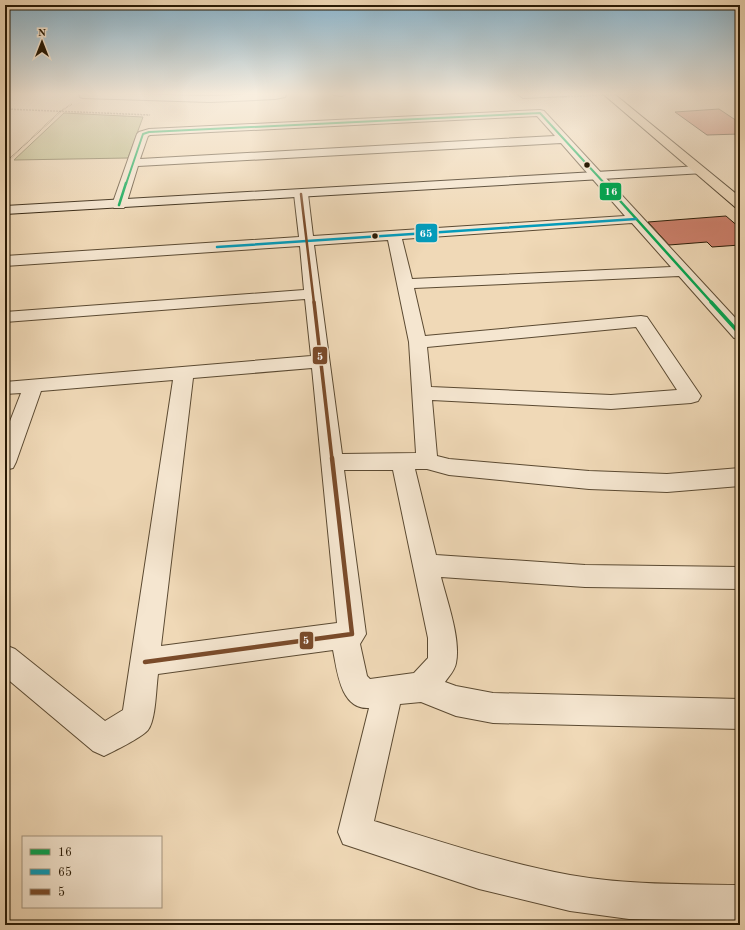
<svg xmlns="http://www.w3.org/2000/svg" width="745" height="930" viewBox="0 0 745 930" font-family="'Old Standard TT',serif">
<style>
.green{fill:#bebe8b;stroke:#746c48}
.building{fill:#cd806c;stroke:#291a05}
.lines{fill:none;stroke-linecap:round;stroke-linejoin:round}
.street-casing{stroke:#5b4a32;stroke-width:2}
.secondary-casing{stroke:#291a05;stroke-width:2}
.primary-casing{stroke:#291a05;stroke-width:2}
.path{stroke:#291a05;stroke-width:1.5;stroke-dasharray:0.5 1;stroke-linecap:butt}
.street{fill:#f5e6d0;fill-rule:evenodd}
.secondary{fill:#f5e6d0;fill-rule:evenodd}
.primary{fill:#f0d9b7;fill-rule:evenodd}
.path-bridge{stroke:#291a05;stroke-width:1.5;stroke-dasharray:0.5 1;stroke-linecap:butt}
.bus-1-far2-casing{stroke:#f5e6d0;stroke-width:3.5}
.bus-1-far1-casing{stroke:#f5e6d0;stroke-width:4.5}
.bus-1-casing{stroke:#f5e6d0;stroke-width:6}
.bus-2-casing{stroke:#f5e6d0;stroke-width:4.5}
.bus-3-far2-casing{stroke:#f5e6d0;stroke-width:4.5}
.bus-3-far1-casing{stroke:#f5e6d0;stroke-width:6}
.bus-3-casing{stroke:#f5e6d0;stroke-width:8}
.bus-1-far2{stroke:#00a651;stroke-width:2}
.bus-1-far1{stroke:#00a651;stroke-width:2.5}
.bus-1{stroke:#00a651;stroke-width:3.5}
.bus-2{stroke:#049bba;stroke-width:2.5}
.bus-3-far2{stroke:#7a4b2a;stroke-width:2.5}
.bus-3-far1{stroke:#7a4b2a;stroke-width:3.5}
.bus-3{stroke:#7a4b2a;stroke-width:4.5}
.bus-dot{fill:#291a05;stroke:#f5e6d0;stroke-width:1.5}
.line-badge{stroke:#f5e6d0;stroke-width:1.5}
.badge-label{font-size:11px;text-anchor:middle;font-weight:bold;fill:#fff}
</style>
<rect width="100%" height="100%" fill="#f0d9b7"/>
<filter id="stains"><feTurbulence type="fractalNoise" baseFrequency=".005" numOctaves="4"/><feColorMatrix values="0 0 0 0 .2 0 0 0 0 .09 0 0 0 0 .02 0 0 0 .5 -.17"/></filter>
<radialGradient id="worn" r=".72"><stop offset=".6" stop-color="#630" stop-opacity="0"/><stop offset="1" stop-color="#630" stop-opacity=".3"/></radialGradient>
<path class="green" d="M 64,113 L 143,117 L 128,158 L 14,160 Z"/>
<path class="building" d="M 719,109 L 740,123 L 740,134 L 707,135 L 675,112 Z
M 726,216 L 740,228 L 740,245 L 712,247 L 707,242 L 669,245 L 648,222 Z"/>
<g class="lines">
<g class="street-casing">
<path id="street" d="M 79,93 L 210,96 L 287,93 L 285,97 L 275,99 L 210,102 L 83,98 L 80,97 Z
M 332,93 L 347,93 L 342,96 L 334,95 Z
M 516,93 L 572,93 L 567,96 L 523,98 Z
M 540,110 L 544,111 L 568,137 L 740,323 L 740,339 L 734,338 L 679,276 L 414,288 L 425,336 L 641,316 L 647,317 L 701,396 L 698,401 L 691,403 L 611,409 L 432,400 L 437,456 L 449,459 L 589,471 L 667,474 L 740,468 L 740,486 L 667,492 L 589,489 L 449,475 L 427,469 L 415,469 L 436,555 L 585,565 L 740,567 L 740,589 L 585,587 L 441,577 C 447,601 461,639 456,663 C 455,670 449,676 445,682 L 456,686 L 493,693 L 740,699 L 740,729 L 493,723 L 456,716 L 421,702 L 400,704 L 374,821 C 439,841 504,863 570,875 C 627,885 683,884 740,885 L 740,921 L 629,919 L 570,911 L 479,889 L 343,844 L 338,832 L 369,708 C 340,710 337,669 333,650 L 158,674 C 156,687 156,720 148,730 C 141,738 114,751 104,756 L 93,751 L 5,677 L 5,645 L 15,649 L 105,721 L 123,710 L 173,380 L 41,391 L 16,462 L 13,468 L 5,470 L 5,434 L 21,393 L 5,394 L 5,382 L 311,356 L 305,299 L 5,322 L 5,312 L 304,290 L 300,246 L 5,266 L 5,256 L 299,237 L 294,194 L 301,190 L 308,194 L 313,236 L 625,216 L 561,143 L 138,166 L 126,205 L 124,208 L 114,208 L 112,205 L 137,134 L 139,132 L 149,129 ZM 537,116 L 555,136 L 140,159 L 148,136 L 150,135 ZM 632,223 L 671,267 L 412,279 L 402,239 ZM 388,240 L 409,342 L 416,453 L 342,454 L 314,245 ZM 636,327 L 677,390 L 611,395 L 431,387 L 427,347 ZM 312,368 L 337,623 L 161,646 L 193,378 ZM 344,470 L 393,470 L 428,638 L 428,658 L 414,673 L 370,679 L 367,676 L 360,644 L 366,634 Z"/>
</g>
<g class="secondary-casing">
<path id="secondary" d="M 700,166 L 706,170 L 704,173 L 5,214 L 5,206 Z"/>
</g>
<g class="primary-casing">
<path id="primary" d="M 602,93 L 613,93 L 740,197 L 740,208 L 735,207 Z"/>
</g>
<path class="path" d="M 5,109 L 150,115
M 5,163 L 61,111 L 72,104"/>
<use href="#street" class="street"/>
<use href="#secondary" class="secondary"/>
<use href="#primary" class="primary"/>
<path class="path-bridge" d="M 562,97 L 649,93"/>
<g class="bus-1-far2-casing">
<path id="bus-1-far2" d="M 126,184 L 143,134 L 149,132 L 540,113 L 605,184"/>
</g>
<g class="bus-1-far1-casing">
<path id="bus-1-far1" d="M 604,183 L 712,303
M 119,205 L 126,183"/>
</g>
<g class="bus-1-casing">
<path id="bus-1" d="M 711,302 L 740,334"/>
</g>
<g class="bus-2-casing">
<path id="bus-2" d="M 217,247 L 636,219"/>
</g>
<g class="bus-3-far2-casing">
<path id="bus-3-far2" d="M 301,194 L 314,303"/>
</g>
<g class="bus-3-far1-casing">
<path id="bus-3-far1" d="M 314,302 L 332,459"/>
</g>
<g class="bus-3-casing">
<path id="bus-3" d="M 145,662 L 352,634 L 332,458"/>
</g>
<use href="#bus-1-far2" class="bus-1-far2"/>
<use href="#bus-1-far1" class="bus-1-far1"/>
<use href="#bus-1" class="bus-1"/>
<use href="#bus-2" class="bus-2"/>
<use href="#bus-3-far2" class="bus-3-far2"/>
<use href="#bus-3-far1" class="bus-3-far1"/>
<use href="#bus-3" class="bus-3"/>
</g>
<linearGradient id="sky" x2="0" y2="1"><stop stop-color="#89b6d0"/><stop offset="0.42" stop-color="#f8eedf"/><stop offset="1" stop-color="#f8eedf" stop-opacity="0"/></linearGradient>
<rect width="745" height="223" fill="url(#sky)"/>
<g class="bus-dot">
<circle cx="587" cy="165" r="3.5"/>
<circle cx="375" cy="236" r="3.5"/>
</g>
<g class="line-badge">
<rect x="599" y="182" width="23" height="19" rx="4" fill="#00a651"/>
<rect x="415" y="223" width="23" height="20" rx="4" fill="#049bba"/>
<rect x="312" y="346" width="16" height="19" rx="4" fill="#7a4b2a"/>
<rect x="299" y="631" width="15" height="19" rx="4" fill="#7a4b2a"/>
</g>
<g class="badge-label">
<text x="611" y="195">16</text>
<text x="426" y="237">65</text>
<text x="320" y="360">5</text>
<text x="306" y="644">5</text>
</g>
<rect width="745" height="930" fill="none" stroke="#f0d9b7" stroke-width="20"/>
<rect x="6" y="6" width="733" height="918" fill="none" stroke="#291a05" stroke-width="2"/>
<rect x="10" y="10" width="725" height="910" fill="none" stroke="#291a05"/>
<rect x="22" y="836" width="140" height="72" fill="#f5e6d0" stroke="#a3947f"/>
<rect x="30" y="849" width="20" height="6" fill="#00a651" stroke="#a3947f"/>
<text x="58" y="856" font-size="12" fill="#291a05">16</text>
<rect x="30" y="869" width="20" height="6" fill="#049bba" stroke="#a3947f"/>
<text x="58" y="876" font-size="12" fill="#291a05">65</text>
<rect x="30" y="889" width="20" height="6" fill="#7a4b2a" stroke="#a3947f"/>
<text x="58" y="896" font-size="12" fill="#291a05">5</text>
<g transform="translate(42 42)" stroke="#f5e6d0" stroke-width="3" paint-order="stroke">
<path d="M0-3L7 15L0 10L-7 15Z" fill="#291a05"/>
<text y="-6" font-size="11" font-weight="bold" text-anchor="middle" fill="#291a05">N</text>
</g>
<rect width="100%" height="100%" filter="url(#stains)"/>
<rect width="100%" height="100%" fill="url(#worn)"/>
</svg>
